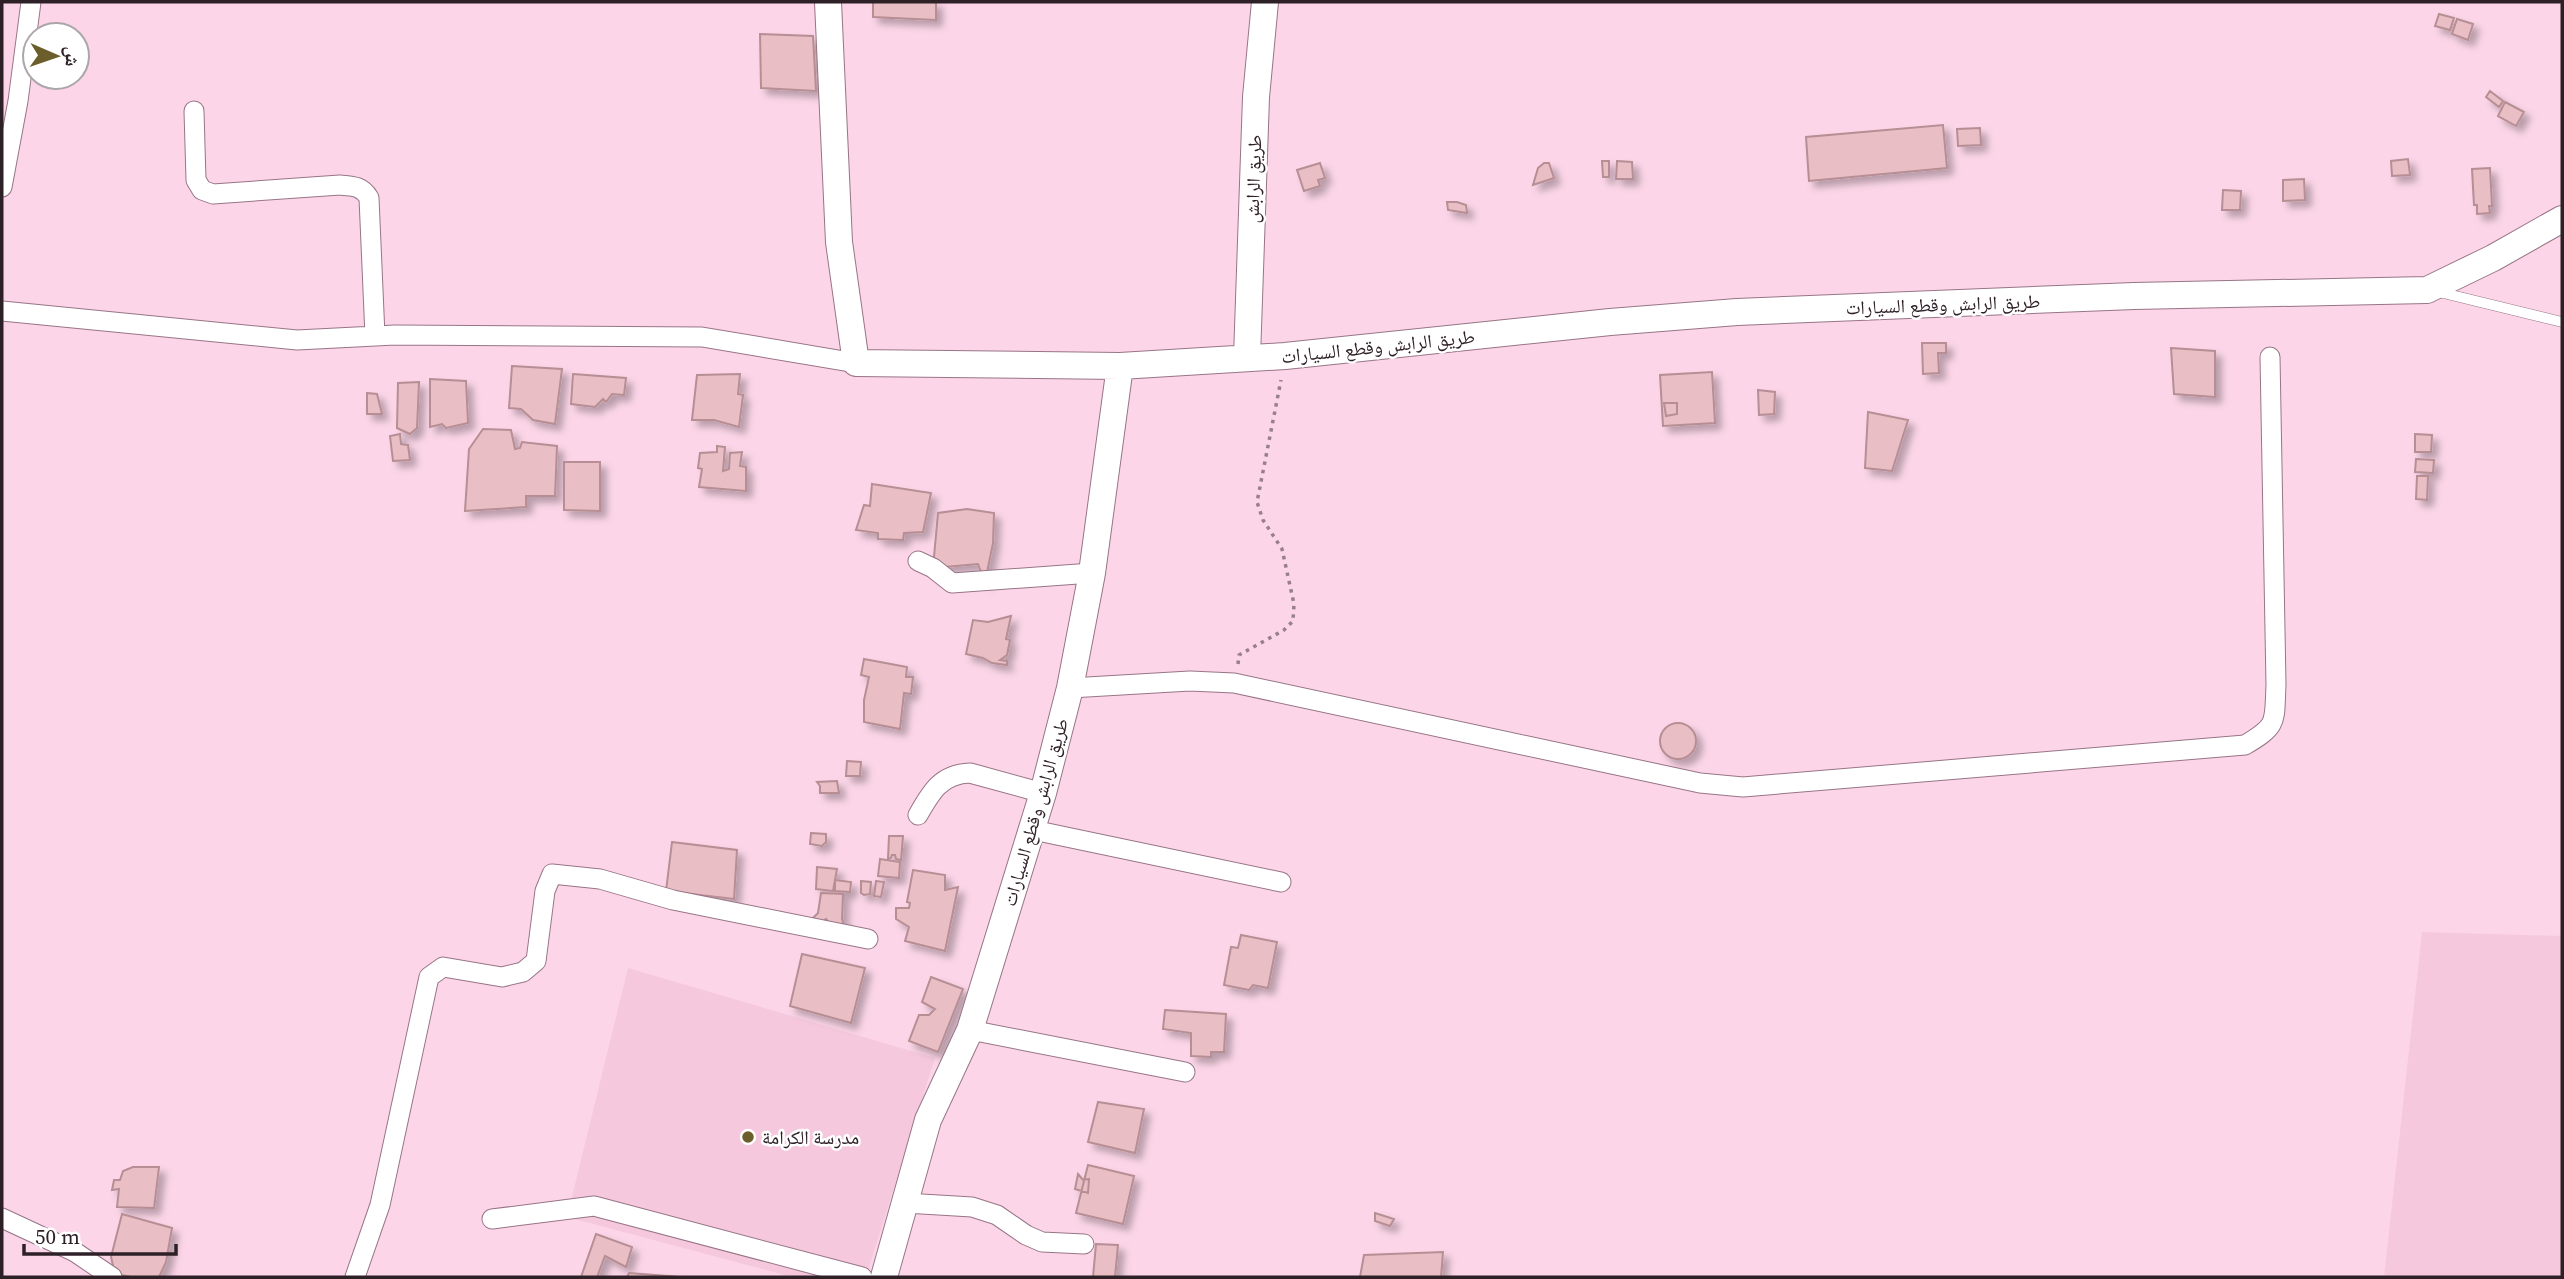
<svg xmlns="http://www.w3.org/2000/svg" width="2564" height="1279" viewBox="0 0 2564 1279" font-family="'Source Serif 4','Noto Naskh Arabic',serif">
<style>
.built{fill:#f5c8de}
.building{fill:#e9bfc5;stroke:#b68e94;stroke-width:2;filter:url(#shadow)}
.lines{fill:none;stroke-linecap:round;stroke-linejoin:round}
.lane-casing{stroke:#977586;stroke-width:11}
.street-casing{stroke:#977586;stroke-width:21}
.secondary-casing{stroke:#977586;stroke-width:28}
.path{stroke:#997f8b;stroke-width:3.5;stroke-dasharray:3.5 5;stroke-linecap:butt}
.lane{stroke:#fff;stroke-width:10}
.street{stroke:#fff;stroke-width:19}
.secondary{stroke:#fff;stroke-width:26}
.poi-dot{fill:#6b5e2b;stroke:#fff;stroke-width:2.5}
.labels{text-anchor:middle;dominant-baseline:central;stroke-width:5;stroke-linejoin:round;paint-order:stroke}
.street-label{font-size:19px;fill:#2e2027;stroke:#fff}
.poi-label{font-size:19px;fill:#2e2027;stroke:#fff;text-anchor:start}
</style>
<defs>
<filter id="shadow"><feDropShadow dx="6" dy="6" stdDeviation="3.5" flood-color="#0004"/></filter>
</defs>
<rect width="100%" height="100%" fill="#fcd6e8"/>
<path class="built" d="M 2422,932 L 2562,936 L 2562,1277 L 2384,1277 Z
M 628,968 L 935,1058 L 866,1277 L 792,1277 L 567,1217 Z"/>
<path class="building" d="M 873,2 L 936,2 L 936,20 L 873,17 Z
M 2439,14 L 2454,18 L 2450,30 L 2435,26 Z
M 2457,19 L 2473,24 L 2468,40 L 2452,34 Z
M 760,34 L 813,36 L 816,91 L 761,88 Z
M 2490,91 L 2503,101 L 2499,107 L 2486,97 Z
M 2505,102 L 2524,112 L 2516,126 L 2498,116 Z
M 1943,125 L 1947,168 L 1809,181 L 1806,137 Z
M 1980,128 L 1981,145 L 1958,146 L 1957,129 Z
M 2408,159 L 2410,175 L 2392,176 L 2391,161 Z
M 1602,161 L 1609,161 L 1609,177 L 1603,177 Z
M 1617,161 L 1632,162 L 1633,179 L 1616,179 Z
M 1320,163 L 1325,178 L 1318,180 L 1320,186 L 1304,191 L 1297,170 Z
M 1544,163 L 1549,163 L 1554,178 L 1533,185 L 1538,168 Z
M 2490,168 L 2492,206 L 2489,206 L 2490,213 L 2477,214 L 2477,205 L 2474,205 L 2472,169 Z
M 2304,179 L 2305,200 L 2283,201 L 2283,180 Z
M 2223,190 L 2241,191 L 2240,210 L 2222,210 Z
M 1447,202 L 1457,202 L 1466,205 L 1467,213 L 1448,210 Z
M 1922,343 L 1946,343 L 1946,353 L 1938,353 L 1939,373 L 1923,374 Z
M 2171,348 L 2215,351 L 2215,397 L 2174,394 Z
M 512,366 L 562,369 L 555,424 L 533,420 L 521,409 L 509,408 Z
M 1712,372 L 1715,423 L 1663,426 L 1660,375 Z
M 573,374 L 626,378 L 624,395 L 612,394 L 606,402 L 603,399 L 595,407 L 571,404 Z
M 740,374 L 738,394 L 743,395 L 739,427 L 714,420 L 692,420 L 697,375 Z
M 430,379 L 466,381 L 468,423 L 446,428 L 442,424 L 430,427 Z
M 419,382 L 417,428 L 410,434 L 397,428 L 398,383 Z
M 1758,390 L 1775,392 L 1774,414 L 1759,415 Z
M 367,393 L 377,394 L 382,414 L 367,414 Z
M 1664,403 L 1677,403 L 1677,414 L 1666,416 Z
M 1868,412 L 1908,420 L 1892,471 L 1865,468 Z
M 483,429 L 511,430 L 515,449 L 520,448 L 522,442 L 557,446 L 555,496 L 526,496 L 526,507 L 465,511 L 469,449 Z
M 400,434 L 401,444 L 408,445 L 410,460 L 393,461 L 390,436 Z
M 2415,434 L 2432,435 L 2431,452 L 2415,452 Z
M 717,446 L 725,447 L 723,471 L 729,469 L 730,453 L 742,452 L 740,466 L 746,467 L 746,491 L 699,487 L 702,469 L 698,468 L 700,453 L 717,452 Z
M 2416,459 L 2434,460 L 2433,473 L 2415,472 Z
M 564,462 L 600,462 L 600,511 L 564,510 Z
M 2417,476 L 2428,476 L 2427,500 L 2416,499 Z
M 872,484 L 931,493 L 923,532 L 904,533 L 903,540 L 878,539 L 878,533 L 856,530 L 864,505 L 870,506 Z
M 967,509 L 994,513 L 993,543 L 985,582 L 978,564 L 933,568 L 938,513 Z
M 1011,616 L 1006,639 L 1010,640 L 1007,655 L 1000,660 L 1007,661 L 1007,665 L 992,663 L 983,658 L 966,654 L 973,620 L 988,622 Z
M 864,659 L 907,667 L 906,677 L 913,677 L 911,694 L 904,693 L 900,729 L 864,722 L 864,700 L 869,677 L 861,675 Z
M1660 741a18 18 0 1 1 36 0a18 18 0 1 1-36 0Z
M 847,761 L 861,762 L 860,776 L 846,776 Z
M 837,781 L 839,793 L 820,793 L 820,786 L 817,782 Z
M 811,833 L 826,834 L 826,842 L 822,846 L 810,844 Z
M 889,836 L 903,836 L 901,860 L 896,859 L 895,855 L 892,855 L 891,858 L 888,859 Z
M 672,842 L 737,850 L 734,899 L 666,891 Z
M 880,859 L 900,862 L 899,878 L 878,876 Z
M 817,867 L 837,869 L 833,891 L 816,889 Z
M 913,870 L 945,875 L 945,890 L 958,887 L 945,951 L 905,941 L 909,927 L 896,919 L 896,908 L 909,908 L 910,903 L 907,902 Z
M 835,880 L 851,882 L 850,892 L 835,891 Z
M 861,881 L 871,882 L 870,894 L 864,895 L 861,893 Z
M 876,881 L 884,882 L 881,897 L 874,896 Z
M 821,893 L 843,894 L 842,919 L 844,926 L 832,926 L 826,919 L 819,925 L 812,919 L 818,913 Z
M 1241,935 L 1277,942 L 1268,988 L 1253,985 L 1249,990 L 1224,985 L 1231,947 L 1238,948 Z
M 802,954 L 865,968 L 851,1023 L 790,1006 Z
M 931,977 L 963,989 L 938,1052 L 909,1041 L 919,1015 L 929,1015 L 935,1009 L 922,1002 Z
M 1165,1010 L 1226,1014 L 1224,1052 L 1211,1052 L 1211,1057 L 1191,1056 L 1191,1033 L 1163,1029 Z
M 1098,1102 L 1144,1109 L 1135,1153 L 1088,1142 Z
M 1088,1165 L 1134,1176 L 1123,1224 L 1076,1213 Z
M 133,1167 L 159,1167 L 154,1208 L 117,1207 L 119,1189 L 112,1190 L 114,1180 L 120,1180 L 123,1171 Z
M 1078,1174 L 1083,1180 L 1089,1179 L 1088,1193 L 1075,1189 Z
M 1375,1213 L 1394,1219 L 1390,1226 L 1375,1221 Z
M 122,1214 L 172,1228 L 166,1262 L 159,1277 L 132,1277 L 115,1274 L 111,1257 Z
M 596,1234 L 632,1247 L 626,1267 L 605,1256 L 597,1277 L 581,1277 Z
M 1096,1244 L 1118,1245 L 1115,1277 L 1093,1277 Z
M 1443,1252 L 1441,1277 L 1360,1277 L 1364,1255 Z
M 629,1273 L 681,1277 L 627,1277 Z"/>
<g class="lines">
<g class="lane-casing">
<path id="lane" d="M 2435,291 L 2562,322"/>
</g>
<g class="street-casing">
<path id="street" d="M 194,111 L 196,180 L 202,190 L 213,194 L 340,185 C 353,186 362,186 369,198 L 375,336
M 2,187 L 18,101 L 31,2
M 2,311 L 297,340 L 395,335 L 702,337 L 856,363
M 918,561 L 933,568 L 952,583 L 1092,573
M 1070,688 L 1190,681 L 1234,683 L 1700,783 L 1743,787 L 2245,745 C 2279,725 2274,722 2276,685 L 2270,357
M 918,815 C 931,792 941,774 970,773 L 1043,793
M 1033,830 L 1281,882
M 970,1030 L 1185,1072
M 905,1203 L 972,1207 L 997,1215 L 1026,1235 L 1042,1242 L 1084,1244
M 2,1218 L 75,1252 L 112,1277
M 492,1219 L 594,1206 L 862,1277
M 355,1277 L 380,1205 L 429,977 L 443,967 L 502,977 L 523,972 L 536,961 L 545,891 L 552,874 L 600,879 L 673,900 L 868,939"/>
</g>
<g class="secondary-casing">
<path id="secondary" d="M 828,2 L 839,242 L 856,363 L 1120,366
M 1247,357 L 1256,97 L 1265,2
M 884,1277 L 928,1120 L 970,1030 L 1043,793 L 1070,688 L 1092,573 L 1120,366 L 1285,356 L 1610,322 L 1737,312 L 2134,296 L 2427,290 L 2493,258 L 2562,219"/>
</g>
<path class="path" d="M 1238,664 L 1239,655 L 1284,630 L 1293,621 L 1294,604 L 1282,549 L 1263,520 L 1257,502 L 1281,380"/>
<use href="#lane" class="lane"/>
<use href="#street" class="street"/>
<use href="#secondary" class="secondary"/>
</g>
<circle class="poi-dot" cx="748" cy="1137" r="7"/>
<g class="labels">
<g class="street-label">
<text transform="translate(1253 179) rotate(-88)">طريق الرابش</text>
<text transform="translate(1943 304) rotate(-2)">طريق الرابش وقطع السيارات</text>
<text transform="translate(1378 346) rotate(-6)">طريق الرابش وقطع السيارات</text>
<text transform="translate(1035 812) rotate(-74)">طريق الرابش وقطع السيارات</text>
</g>
<g class="poi-label">
<text x="762" y="1137">مدرسة الكرامة</text>
</g>
</g>
<rect width="2564" height="1279" fill="none" stroke="#2e2027" stroke-width="7"/>
<g transform="translate(56 56) rotate(92)"><circle r="33" fill="#ffffff" stroke="#aba6a9" stroke-width="2"/>
<path d="M0-5L12 26L0 18L-12 26Z" fill="#6b5e2b"/>
<text y="-10" font-size="19" font-weight="bold" text-anchor="middle" fill="#2e2027">ش</text>
</g>
<path d="M24 1244v10h152v-10" fill="none" stroke="#2e2027" stroke-width="3.5"/>
<text x="35" y="1244" font-size="21" fill="#2e2027" stroke="#ffffff" stroke-width="5" paint-order="stroke">50 m</text>
</svg>
